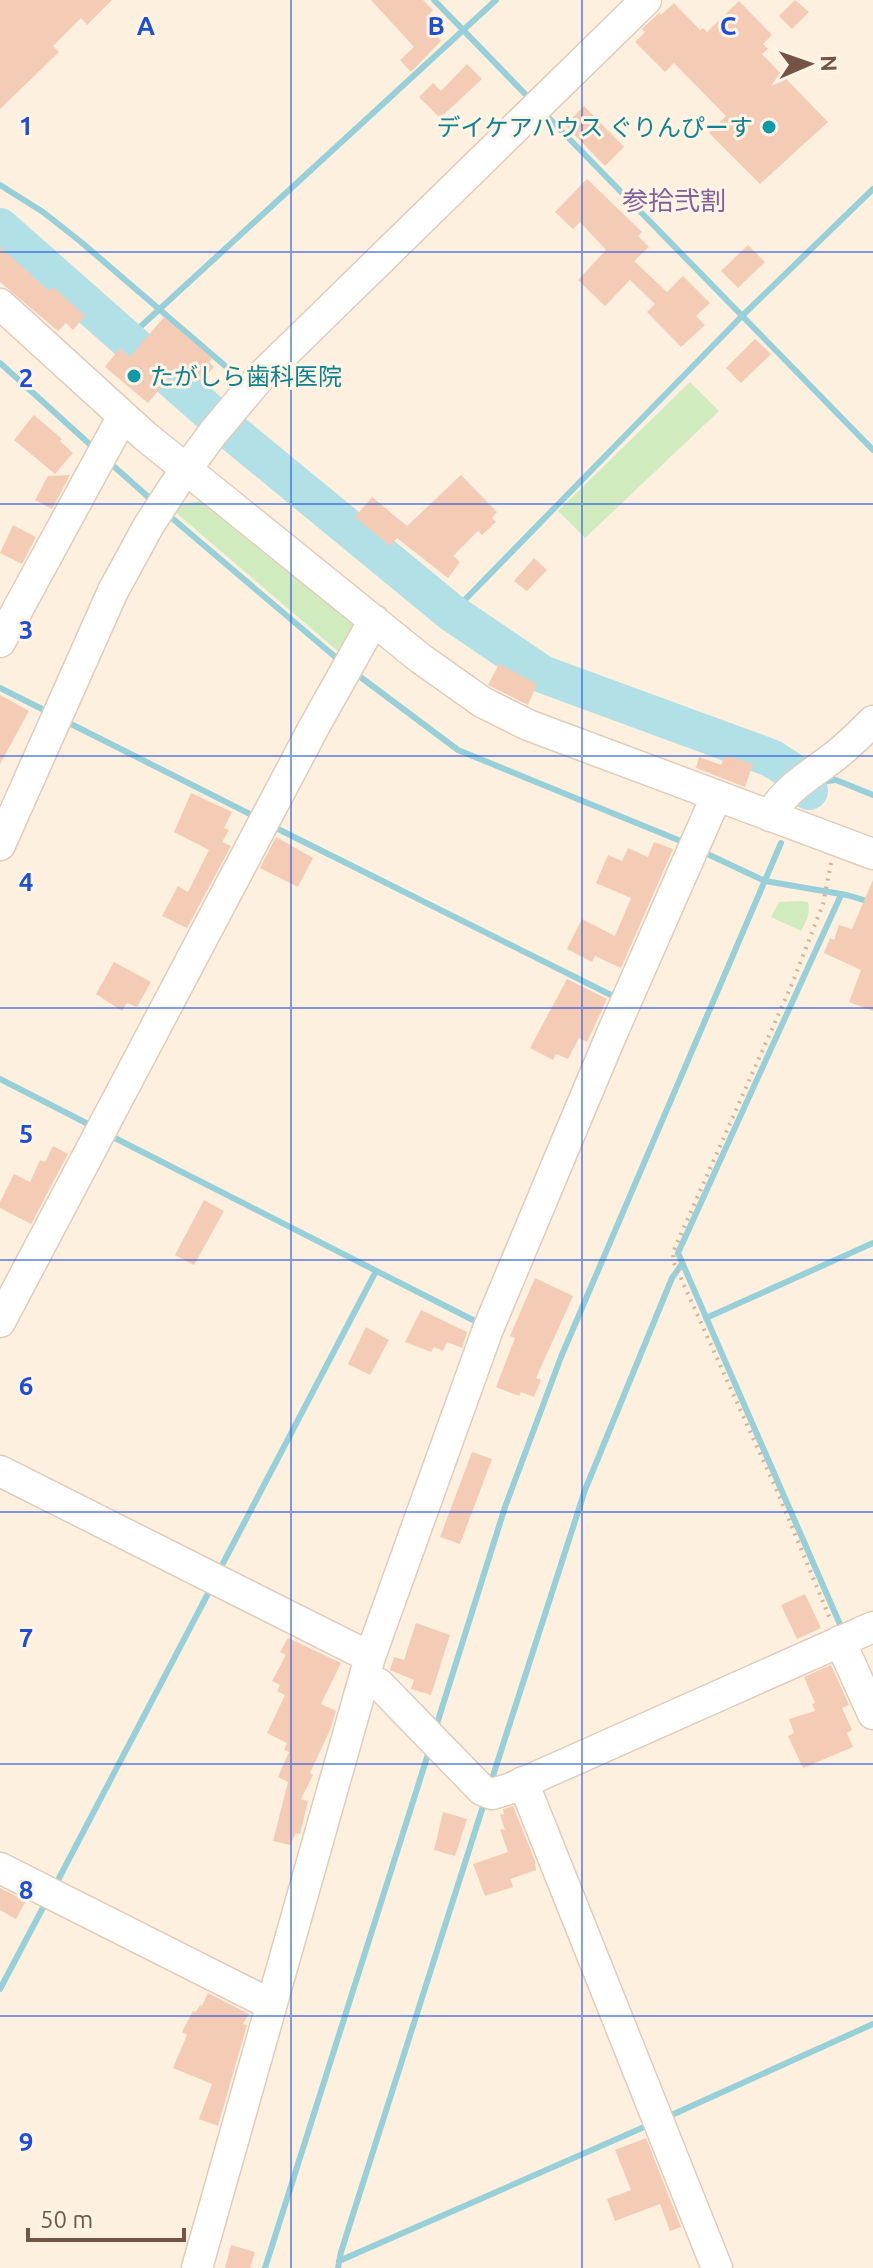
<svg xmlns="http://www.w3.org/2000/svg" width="873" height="2268" viewBox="0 0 873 2268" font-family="Ubuntu,'Noto Sans JP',sans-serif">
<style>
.green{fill:#d0ebbd}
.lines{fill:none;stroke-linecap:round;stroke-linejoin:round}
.stream{stroke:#98d0d9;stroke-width:6}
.river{stroke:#b2e0e7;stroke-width:38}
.building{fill:#f4ccb5}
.minor-casing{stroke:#e1ccba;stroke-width:33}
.path{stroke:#d8b098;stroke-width:4;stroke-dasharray:2 6;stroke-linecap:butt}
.minor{stroke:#fff;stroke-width:30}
.grid{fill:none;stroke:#1d4ed8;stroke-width:2;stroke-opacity:0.55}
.culture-dot{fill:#0f9aa8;stroke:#fff4e5;stroke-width:3}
.labels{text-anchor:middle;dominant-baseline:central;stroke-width:6;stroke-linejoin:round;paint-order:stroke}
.culture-label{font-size:24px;fill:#0d838f;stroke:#fff4e5;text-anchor:end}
.neighbourhood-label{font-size:26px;fill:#846098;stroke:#fff4e5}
.grid-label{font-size:26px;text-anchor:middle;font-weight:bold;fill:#1d4ed8;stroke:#fff4e5;stroke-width:6;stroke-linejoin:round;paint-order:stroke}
</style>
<rect width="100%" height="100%" fill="#fdf0de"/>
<path class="green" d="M 690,382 L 719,411 L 585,538 L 558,511 Z
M 199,501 L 361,631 L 347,659 L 174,511 L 177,505 Z
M 799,901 L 808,902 C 811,914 806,921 801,931 L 771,917 L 779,902 Z"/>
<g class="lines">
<path class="stream" d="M 434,0 L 528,97
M 547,116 L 873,450
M 0,185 L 43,212 L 81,242 L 237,376
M 127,339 L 496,0
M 0,363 L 95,449
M 109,462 L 155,503
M 166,513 L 340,661
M 452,613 L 742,316 L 873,189
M 355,673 L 458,750 L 688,844
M 0,688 L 44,710
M 69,723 L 256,817
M 820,782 L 836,780 L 873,795
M 274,827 L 615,997
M 701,851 L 765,881 L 847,895 L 873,903
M 841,895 L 678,1253 L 842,1629
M 0,1079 L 94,1127
M 109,1135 L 473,1320
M 706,1318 L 873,1243
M 220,1569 L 376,1271
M 435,1730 L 505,1507 L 561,1357 L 781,843
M 490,1785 L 585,1490 L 672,1278 L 682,1264
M 57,1882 L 212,1586
M 0,1989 L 47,1900
M 665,2118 L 873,2024
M 339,2261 L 651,2124
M 265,2268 L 430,1748
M 338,2268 L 341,2252 L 485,1800"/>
<path class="river" d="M 0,227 L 233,433 L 452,613 L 542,674 L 771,758 L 794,773 L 809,791"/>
</g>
<path class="building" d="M 0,0 L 112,0 L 87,25 L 81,18 L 53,46 L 59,52 L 0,109 Z
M 371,0 L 423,0 L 433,10 L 429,15 L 437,24 L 430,29 L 441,41 L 411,72 L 400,60 L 414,47 Z
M 795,0 L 809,12 L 792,29 L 779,16 Z
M 739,1 L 772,35 L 763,44 L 768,49 L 762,54 L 828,122 L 760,184 L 709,133 L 726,116 L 674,63 L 665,72 L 635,42 L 645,32 L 642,29 L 659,13 L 661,15 L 674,3 L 700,30 L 703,28 L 707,32 Z
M 467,64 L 482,79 L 440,118 L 419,97 L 433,83 L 441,91 Z
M 584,106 L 624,147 L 605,166 L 565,125 Z
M 587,179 L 642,232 L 638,236 L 649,247 L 634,261 L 667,292 L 683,276 L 710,303 L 696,316 L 705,325 L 681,347 L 647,312 L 655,304 L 630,280 L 605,306 L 578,280 L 606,250 L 580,222 L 573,229 L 555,212 Z
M 748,245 L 765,262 L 738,288 L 721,271 Z
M 0,247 L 49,291 L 53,287 L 85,316 L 73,330 L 66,323 L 58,331 L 0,282 Z
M 164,317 L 212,358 L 209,362 L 214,367 L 201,382 L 197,378 L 194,381 L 178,367 L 148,403 L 105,367 L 120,348 L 130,357 Z
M 755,339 L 771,354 L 741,383 L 726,368 Z
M 34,415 L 62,439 L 60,441 L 73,453 L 55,474 L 14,440 Z
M 70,475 L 52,509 L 35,500 L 48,476 Z
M 461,475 L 497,512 L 492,518 L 496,522 L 482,535 L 478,531 L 453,556 L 460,562 L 448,578 L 397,538 L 390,546 L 355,517 L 372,497 L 407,526 Z
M 13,525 L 36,537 L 22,564 L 0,553 Z
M 534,558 L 547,570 L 527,591 L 514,581 Z
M 499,664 L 537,684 L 528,705 L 488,685 Z
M 0,695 L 29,711 L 0,764 Z
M 725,755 L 753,764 L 745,787 L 696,768 L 699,757 L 721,765 Z
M 191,793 L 232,812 L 224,828 L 229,830 L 222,842 L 231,846 L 187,928 L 162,916 L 178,886 L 188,892 L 209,850 L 174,832 Z
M 276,837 L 313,858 L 298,887 L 260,868 Z
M 654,842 L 673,849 L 621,968 L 595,956 L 592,962 L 567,949 L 582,919 L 615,936 L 631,898 L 596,883 L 608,855 L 622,861 L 628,848 L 648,857 Z
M 873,880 L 873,1011 L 849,1002 L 861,970 L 824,953 L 830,938 L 834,940 L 839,925 L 852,929 Z
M 114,962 L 151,982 L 137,1007 L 127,1003 L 122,1011 L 96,994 Z
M 567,979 L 607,999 L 587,1042 L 579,1038 L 568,1059 L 556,1054 L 553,1060 L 530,1048 Z
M 53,1146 L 68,1154 L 31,1224 L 0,1208 L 0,1202 L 14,1174 L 30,1182 L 40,1160 L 45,1162 Z
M 204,1200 L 224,1211 L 194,1265 L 175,1255 Z
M 535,1278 L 573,1296 L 536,1378 L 541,1380 L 534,1397 L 521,1392 L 519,1396 L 496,1387 L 515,1338 L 510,1336 Z
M 421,1310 L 467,1332 L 462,1348 L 447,1342 L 443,1351 L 434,1347 L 431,1352 L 405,1342 Z
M 366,1327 L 389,1340 L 370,1375 L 348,1364 Z
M 472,1452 L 492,1459 L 460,1544 L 440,1537 Z
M 805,1594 L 821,1628 L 797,1639 L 781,1605 Z
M 416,1623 L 450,1635 L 431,1695 L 411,1689 L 414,1680 L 390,1670 L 394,1657 L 404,1660 Z
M 288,1638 L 341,1663 L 321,1704 L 336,1711 L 330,1730 L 310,1773 L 313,1775 L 301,1799 L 308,1801 L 300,1834 L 296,1833 L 290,1845 L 273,1841 L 288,1782 L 278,1777 L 289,1752 L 284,1750 L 287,1743 L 267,1733 L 285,1695 L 277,1691 L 280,1685 L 272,1681 L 286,1655 L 280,1652 Z
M 831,1665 L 849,1705 L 842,1708 L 852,1730 L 847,1733 L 853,1747 L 803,1768 L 788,1736 L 794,1733 L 789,1719 L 815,1711 L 812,1704 L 815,1703 L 804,1677 Z
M 513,1806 L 535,1861 L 536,1870 L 510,1879 L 513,1887 L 485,1896 L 473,1864 L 508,1852 L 500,1829 L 505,1830 L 500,1815 L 504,1814 L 503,1809 Z
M 443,1812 L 467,1819 L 455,1856 L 434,1850 Z
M 0,1888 L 26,1901 L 16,1919 L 0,1910 Z
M 208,1993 L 249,2014 L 243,2024 L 247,2025 L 218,2126 L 199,2119 L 212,2084 L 173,2068 L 187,2035 L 182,2032 L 193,2011 L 196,2012 L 200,2005 L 202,2006 Z
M 646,2138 L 681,2227 L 670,2231 L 660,2204 L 615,2221 L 607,2199 L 631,2190 L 615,2150 Z
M 231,2245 L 255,2252 L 250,2268 L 225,2268 Z"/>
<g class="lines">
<g class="minor-casing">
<path id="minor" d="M 0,304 L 145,436 L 420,658 L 482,702 L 528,725 L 873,854
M 0,642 L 123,416
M 770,816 C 785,788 811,775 835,756 C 849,745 861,733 873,721
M 0,845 L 113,591 L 149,525 L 175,485 L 213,433 L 260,377 L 292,346 L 646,0
M 0,1322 L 314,727 L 374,620
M 0,1471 L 370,1657
M 840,1641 L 873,1714
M 364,1678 L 379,1684 L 482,1790 L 492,1794 L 509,1789 L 873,1627
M 523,1782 L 717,2268
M 0,1868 L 270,2004
M 197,2268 L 370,1657 L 488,1329 L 610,1038 L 716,797"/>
</g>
<path class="path" d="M 831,863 L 823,904 L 792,984 L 673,1252 L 674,1263 L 777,1491 L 831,1621"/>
<use href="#minor" class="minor"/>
</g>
<path class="grid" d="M 291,0 L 291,2268M 582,0 L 582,2268M 0,252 L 873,252M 0,504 L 873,504M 0,756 L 873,756M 0,1008 L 873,1008M 0,1260 L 873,1260M 0,1512 L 873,1512M 0,1764 L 873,1764M 0,2016 L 873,2016"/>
<g class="culture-dot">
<circle cx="769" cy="127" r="8"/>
<circle cx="134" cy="376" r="8"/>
</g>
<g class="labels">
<g class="culture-label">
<text x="753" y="127">デイケアハウス ぐりんぴーす</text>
<text x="150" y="376" text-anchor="start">たがしら歯科医院</text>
</g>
<g class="neighbourhood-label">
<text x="674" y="200">参拾弐割</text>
</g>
</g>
<g class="grid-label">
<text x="146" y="35">A</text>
<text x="436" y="35">B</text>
<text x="728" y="35">C</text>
<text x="26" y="135">1</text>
<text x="26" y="387">2</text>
<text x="26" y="639">3</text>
<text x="26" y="891">4</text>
<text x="26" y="1143">5</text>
<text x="26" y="1395">6</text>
<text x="26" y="1647">7</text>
<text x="26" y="1899">8</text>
<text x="26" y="2151">9</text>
</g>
<g transform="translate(809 64) rotate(88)" stroke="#fff4e5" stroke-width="6" paint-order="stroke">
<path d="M0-6L14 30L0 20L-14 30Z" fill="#745545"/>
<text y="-12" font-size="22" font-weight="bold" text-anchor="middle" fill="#745545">N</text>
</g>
<path d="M28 2228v12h156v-12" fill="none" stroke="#745545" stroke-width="4"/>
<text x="40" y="2228" font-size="24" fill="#745545" stroke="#fff4e5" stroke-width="6" paint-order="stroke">50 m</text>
</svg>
